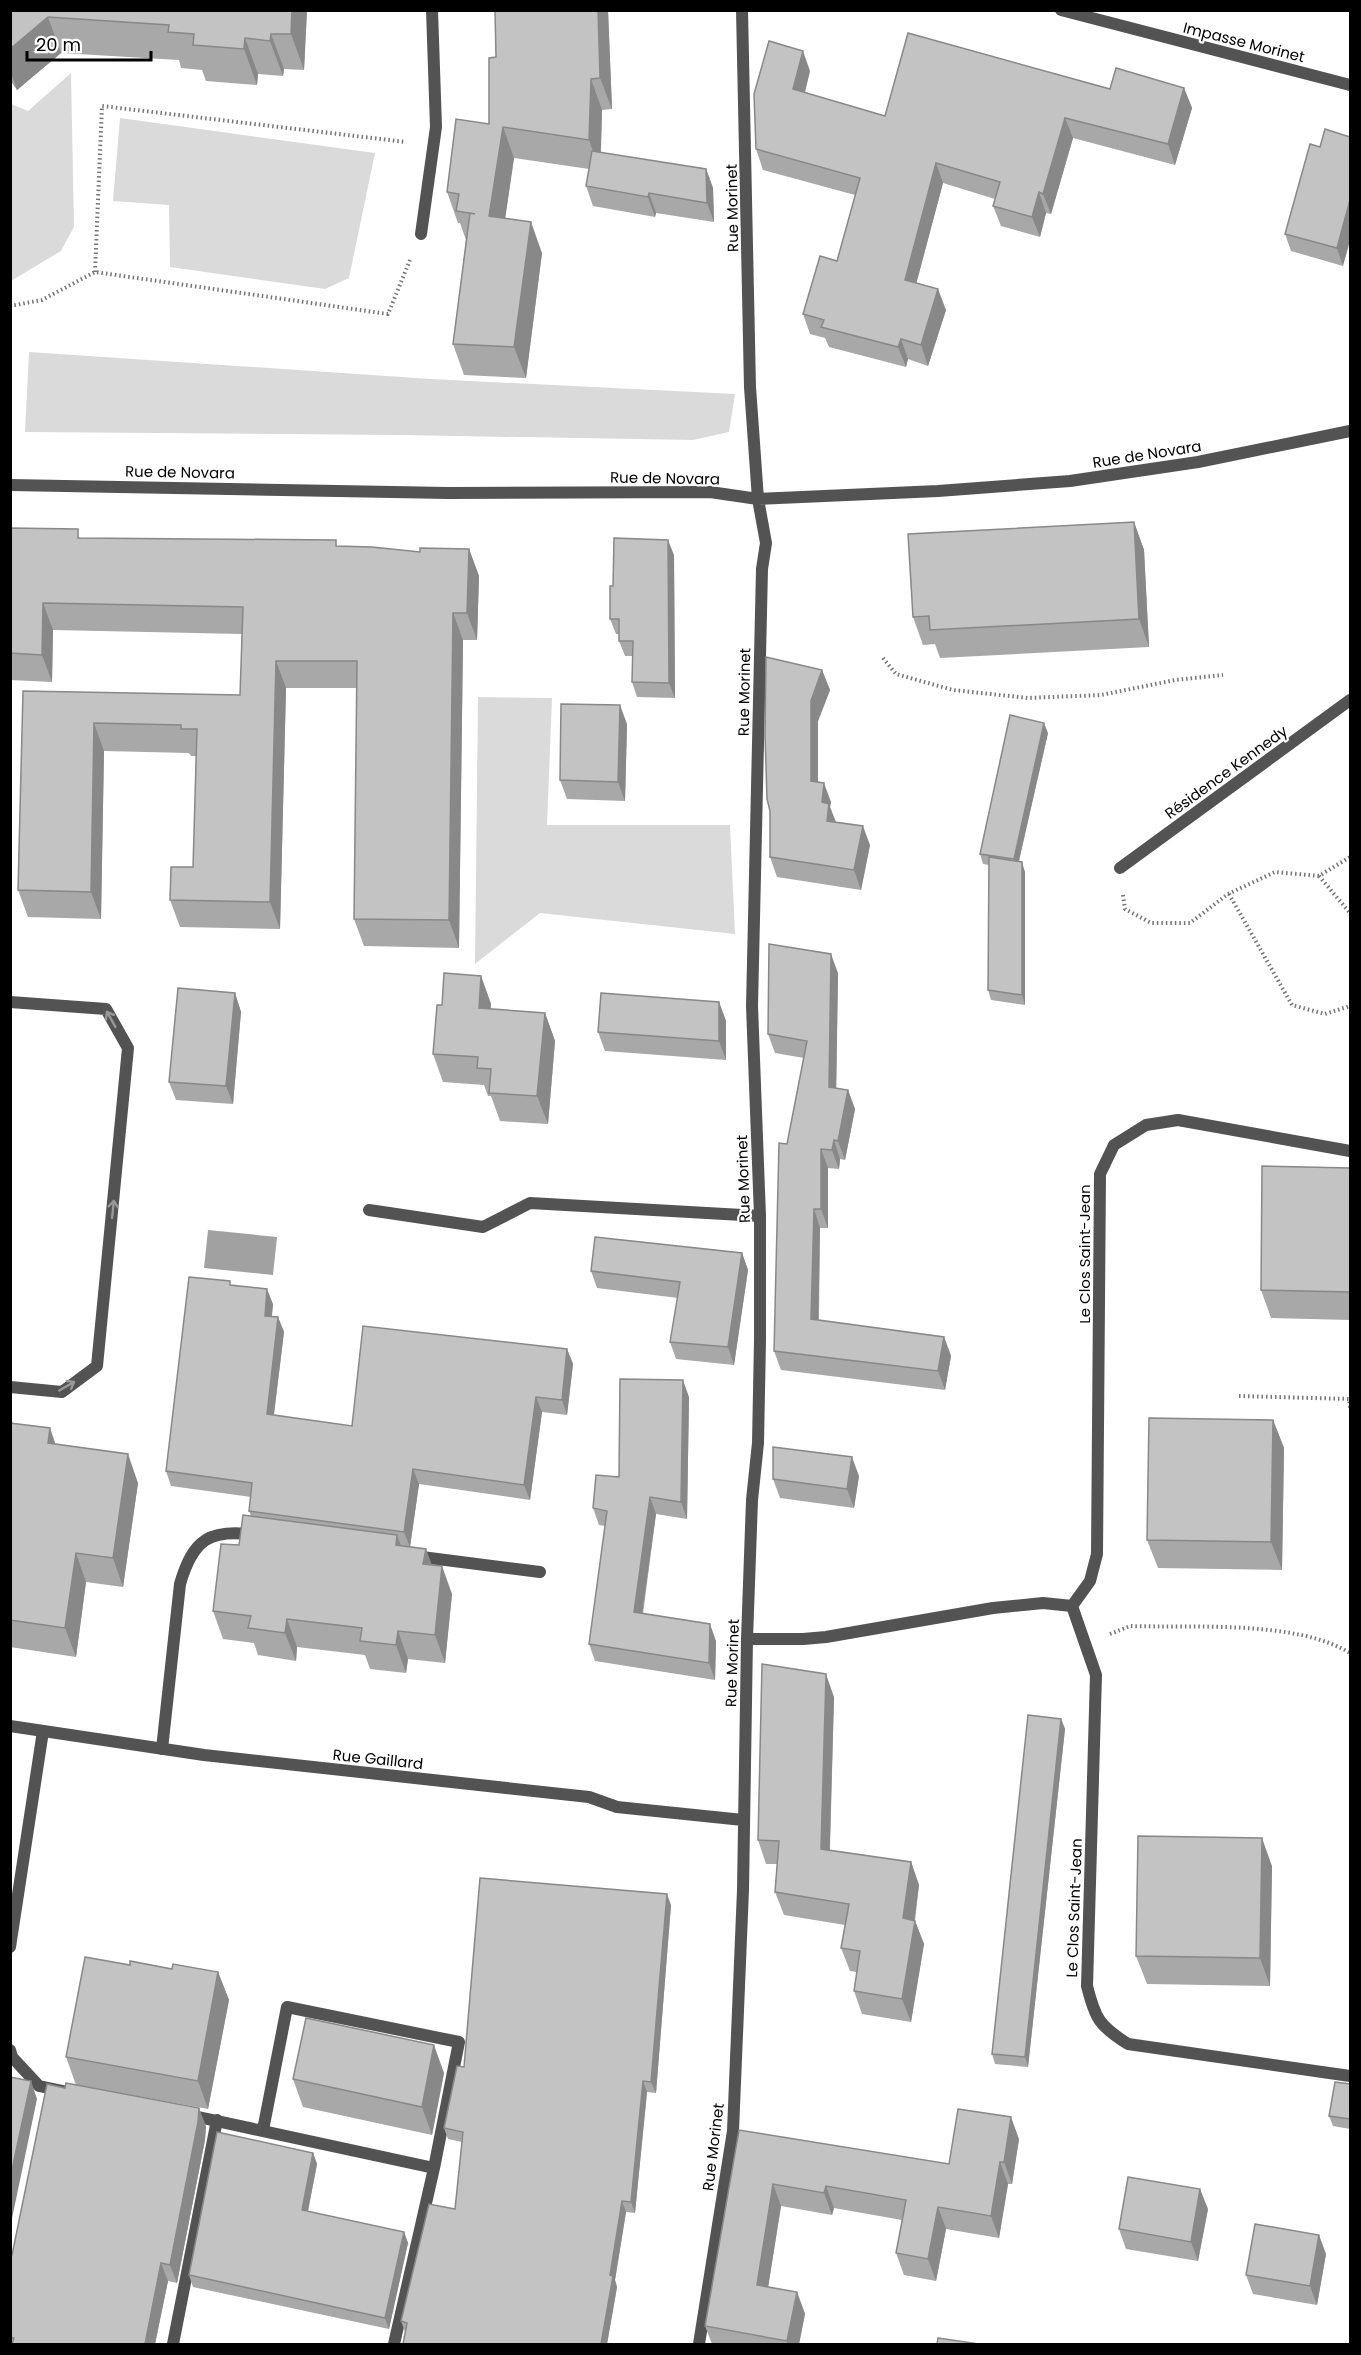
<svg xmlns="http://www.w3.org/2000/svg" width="1361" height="2355" viewBox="0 0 1361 2355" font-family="Poppins,sans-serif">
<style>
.green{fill:#dadada}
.water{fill:#a1a1a1}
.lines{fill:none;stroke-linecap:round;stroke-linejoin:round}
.path{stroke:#757575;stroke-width:4;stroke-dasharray:1.5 3;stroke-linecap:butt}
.service{stroke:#535353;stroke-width:12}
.minor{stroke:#535353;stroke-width:12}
.wall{fill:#a8a8a8}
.shaded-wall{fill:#888}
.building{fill:#c3c3c3;stroke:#888;stroke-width:1.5}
.oneway{stroke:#989898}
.labels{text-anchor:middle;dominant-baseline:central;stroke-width:4.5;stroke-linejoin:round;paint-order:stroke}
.street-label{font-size:15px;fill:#000;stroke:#fff}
</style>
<rect width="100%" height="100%" fill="#fff"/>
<path class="green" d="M 71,73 L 74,227 L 61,251 L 11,281 L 11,104 L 28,111 Z
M 120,118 L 375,153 L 349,278 L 325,289 L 170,267 L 169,205 L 113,201 Z
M 29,352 L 431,379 L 735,394 L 729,432 L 693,440 L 400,435 L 25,432 Z
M 478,697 L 552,698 L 547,825 L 730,825 L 735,934 L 540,913 L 475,964 Z"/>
<path class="water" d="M 208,1230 L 277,1237 L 273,1275 L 204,1268 Z"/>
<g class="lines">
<path class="path" d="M 95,272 L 102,106 L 406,142
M 10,306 L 42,300 L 95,272 L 388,314 L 410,260
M 883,658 L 896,674 L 953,690 L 1028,698 L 1101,695 L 1175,680 L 1223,675
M 1319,876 L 1350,913
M 1229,894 L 1292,1005 L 1325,1014 L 1350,1006
M 1123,895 L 1125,909 L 1151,923 L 1190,923 L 1228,894 L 1275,872 L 1319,876 L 1350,857
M 1239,1396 L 1349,1399 L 1350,1408
M 1110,1634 L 1130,1626 C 1194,1628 1296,1620 1350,1653"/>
<path class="service" d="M 421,234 L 436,127 L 432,10
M 10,1002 L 106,1009 L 128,1048 L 97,1366 L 62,1392 L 10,1387
M 369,1210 L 483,1227 L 530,1203 L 760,1216
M 414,1556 L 540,1572
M 162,1749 L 180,1584 C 193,1539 210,1528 257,1535
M 10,1947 L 43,1731
M 10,2050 L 12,2057 L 39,2086 L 63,2091
M 189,2115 L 434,2168 L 459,2042 L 287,2007 L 263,2130
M 173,2344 L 217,2120
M 394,2344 L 434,2168"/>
<path class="minor" d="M 1061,10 L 1350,85
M 10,485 L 448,493 L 710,492 L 758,499 L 938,491 L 1070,481 L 1198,462 L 1350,431
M 1120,868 L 1350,700
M 1072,1606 L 1090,1581 L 1097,1554 L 1100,1174 L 1114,1145 L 1146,1125 L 1178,1120 L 1350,1151
M 1072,1606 L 1096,1675 L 1087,1986 C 1095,2018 1099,2026 1128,2044 L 1350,2076
M 747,1639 L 803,1639 L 826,1637 L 993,1608 L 1043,1603 L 1072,1606
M 10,1726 L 204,1755 L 589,1797 L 617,1807 L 743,1820
M 699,2344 L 733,2131 L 743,1890 L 747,1639 L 752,1500 L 758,1443 L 760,1340 L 760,1216 L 752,1006 L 762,569 L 766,543 L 758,499 L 750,387 L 742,10"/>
</g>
<path class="wall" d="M 10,10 L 307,10 L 304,70 L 284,69 L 283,76 L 258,74 L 257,85 L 206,81 L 202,70 L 181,68 L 179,60 L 61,53 L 17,90 L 12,83 L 10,85 Z
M 495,10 L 608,10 L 612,109 L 602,110 L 601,153 L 706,169 L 713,188 L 714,222 L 656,213 L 655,217 L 593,206 L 586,186 L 589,169 L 514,158 L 505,218 L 542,253 L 526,378 L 464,375 L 453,344 L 466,240 L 460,223 L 458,223 L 447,192 L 489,124 L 496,57 Z
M 810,71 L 805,93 L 885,116 L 1110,89 L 1184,88 L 1192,108 L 1175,165 L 1073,138 L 1051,214 L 1046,213 L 1040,237 L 1001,226 L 993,206 L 995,199 L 943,183 L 916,283 L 946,310 L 928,366 L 908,359 L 906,367 L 829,347 L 825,338 L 810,334 L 803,314 L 837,261 L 855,195 L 763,170 L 756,149 Z
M 1320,147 L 1343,266 L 1291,251 L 1285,234 Z
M 1134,522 L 1144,550 L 1149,647 L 940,658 L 935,644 L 923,645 L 913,617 Z
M 10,528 L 82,538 L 339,546 L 420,552 L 469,549 L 479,576 L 477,640 L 463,640 L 459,948 L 364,946 L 354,919 L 357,688 L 286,688 L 280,929 L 180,927 L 170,900 L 193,867 L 196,756 L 191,756 L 189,753 L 104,751 L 101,919 L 28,917 L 18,890 L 23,691 L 240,695 L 242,634 L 53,630 L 52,682 L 10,680 Z
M 674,555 L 675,698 L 637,697 L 632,682 L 632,656 L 625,656 L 619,641 L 619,634 L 616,634 L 610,619 L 613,586 Z
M 822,670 L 830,690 L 818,721 L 818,782 L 831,802 L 830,807 L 836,822 L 870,845 L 861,890 L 777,877 L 770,857 Z
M 627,724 L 625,801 L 567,799 L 560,780 Z
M 1048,733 L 1019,861 L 1025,872 L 1025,1005 L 991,1000 L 988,990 L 989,865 L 983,864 L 980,854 Z
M 838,973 L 836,1088 L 848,1090 L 855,1109 L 845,1160 L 840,1159 L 839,1169 L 828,1168 L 828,1228 L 820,1228 L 819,1320 L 944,1337 L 951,1356 L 945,1390 L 781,1370 L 774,1351 L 804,1058 L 775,1053 L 768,1034 Z
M 481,976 L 491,1004 L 491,1009 L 545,1013 L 555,1041 L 548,1124 L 500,1121 L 491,1096 L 488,1096 L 484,1085 L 443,1082 L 433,1054 L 442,1005 Z
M 235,993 L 241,1012 L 233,1104 L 176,1100 L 169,1082 Z
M 719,1002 L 726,1021 L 726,1060 L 605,1051 L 598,1032 Z
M 1350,1168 L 1350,1320 L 1271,1318 L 1261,1290 Z
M 742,1253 L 748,1270 L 734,1365 L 676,1359 L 670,1342 L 678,1298 L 597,1288 L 591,1271 Z
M 232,1285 L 273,1304 L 272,1316 L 278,1317 L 284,1332 L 274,1415 L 352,1426 L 567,1349 L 573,1364 L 567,1415 L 542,1412 L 530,1500 L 419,1484 L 410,1547 L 401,1545 L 432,1565 L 452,1594 L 445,1663 L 408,1659 L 406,1673 L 370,1669 L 365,1655 L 297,1647 L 296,1661 L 258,1655 L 254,1643 L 223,1639 L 213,1611 L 251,1516 L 249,1511 L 251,1497 L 171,1486 L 166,1471 Z
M 689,1397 L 687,1519 L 656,1514 L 643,1614 L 716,1641 L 715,1680 L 595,1661 L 589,1644 L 605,1526 L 599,1525 L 593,1508 Z
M 1273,1420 L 1284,1448 L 1282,1570 L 1158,1568 L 1147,1540 Z
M 10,1423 L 138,1483 L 123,1587 L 86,1582 L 76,1657 L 10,1647 Z
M 859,1476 L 854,1508 L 780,1498 L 773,1479 Z
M 834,1697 L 830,1850 L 911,1862 L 919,1885 L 915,1921 L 924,1944 L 911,2022 L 862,2014 L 854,1991 L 857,1972 L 850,1971 L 841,1948 L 845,1925 L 784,1915 L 775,1892 L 777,1864 L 766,1864 L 758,1840 Z
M 1061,1719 L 1065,1729 L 1028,2067 L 995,2064 L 992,2054 Z
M 1272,1866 L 1270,1986 L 1147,1984 L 1136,1956 Z
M 671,1905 L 656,2093 L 647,2092 L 635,2213 L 626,2212 L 615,2280 L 617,2287 L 607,2344 L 403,2344 L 405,2332 L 401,2321 L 455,2209 L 462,2142 L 448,2139 L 444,2128 L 464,2067 Z
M 130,1965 L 218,1972 L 229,2000 L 208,2109 L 76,2085 L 66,2057 Z
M 444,2073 L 432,2135 L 303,2107 L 293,2079 Z
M 1350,2084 L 1350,2129 L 1333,2126 L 1329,2116 Z
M 206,2126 L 205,2140 L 177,2283 L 168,2281 L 155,2344 L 10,2344 L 10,2256 Z
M 739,2130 L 949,2164 L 1019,2139 L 1012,2184 L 1008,2184 L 999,2238 L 946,2229 L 936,2281 L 904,2275 L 896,2253 L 902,2220 L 834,2208 L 832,2215 L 781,2206 L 768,2287 L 797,2292 L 805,2314 L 799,2344 L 712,2344 L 705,2326 Z
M 313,2153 L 317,2164 L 308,2211 L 404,2232 L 408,2243 L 389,2329 L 193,2287 L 189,2275 Z
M 1208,2209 L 1198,2261 L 1126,2249 L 1119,2229 Z
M 1326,2254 L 1317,2305 L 1253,2294 L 1246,2275 Z"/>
<path class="shaded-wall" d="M 292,10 L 307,10 L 304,70 L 291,34 Z
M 598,10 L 608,10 L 612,109 L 600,78 Z
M 48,17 L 61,53 L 17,90 L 10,71 L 10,49 Z
M 271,34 L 284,69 L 283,76 L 270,41 Z
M 245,38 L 258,74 L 257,85 L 244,49 Z
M 803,51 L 810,71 L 800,109 L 793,89 Z
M 591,79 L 602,110 L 600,171 L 589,140 Z
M 1184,88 L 1192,108 L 1175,165 L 1168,144 Z
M 1065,118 L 1073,138 L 1051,214 L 1043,194 Z
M 503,127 L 514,158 L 501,247 L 489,216 Z
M 936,163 L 943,183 L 912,300 L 905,280 Z
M 706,169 L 713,188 L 714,222 L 707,203 Z
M 1039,192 L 1046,213 L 1040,237 L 1032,217 Z
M 649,193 L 656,213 L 655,217 L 648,197 Z
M 1350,200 L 1350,241 L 1343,266 L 1337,248 Z
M 531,222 L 542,253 L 526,378 L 514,347 Z
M 938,289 L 946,310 L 928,366 L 921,345 Z
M 901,339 L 908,359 L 906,367 L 898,347 Z
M 1134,522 L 1144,550 L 1149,647 L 1139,619 Z
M 668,540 L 674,555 L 675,698 L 669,683 Z
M 469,549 L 479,576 L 477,640 L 467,613 Z
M 43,603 L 53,630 L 52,682 L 42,655 Z
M 453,613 L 463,640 L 459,948 L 449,920 Z
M 276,661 L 286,688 L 280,929 L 270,902 Z
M 822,670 L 830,690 L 818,721 L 818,800 L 811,781 L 811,701 Z
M 620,705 L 627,724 L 625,801 L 618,782 Z
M 94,723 L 104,751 L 101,919 L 91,892 Z
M 1044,723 L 1048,733 L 1017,869 L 1014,859 Z
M 824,783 L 831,802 L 830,807 L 836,823 L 827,821 L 822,802 Z
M 863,826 L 870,845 L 861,890 L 854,870 Z
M 1022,862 L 1025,872 L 1025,1005 L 1022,995 Z
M 831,954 L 838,973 L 836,1106 L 829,1087 Z
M 481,976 L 491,1004 L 489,1036 L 479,1008 Z
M 235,993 L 241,1012 L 233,1104 L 226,1086 Z
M 719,1002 L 726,1021 L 726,1060 L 719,1041 Z
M 545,1013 L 555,1041 L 548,1124 L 537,1096 Z
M 848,1090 L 855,1109 L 845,1160 L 838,1141 Z
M 834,1140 L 840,1159 L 839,1169 L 832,1150 Z
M 821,1149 L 828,1168 L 828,1228 L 821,1209 Z
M 814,1209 L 820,1228 L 818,1338 L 811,1319 Z
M 742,1253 L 748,1270 L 734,1365 L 728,1347 Z
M 267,1289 L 273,1304 L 270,1331 L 265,1316 Z
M 278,1317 L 284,1332 L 272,1429 L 267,1414 Z
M 944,1337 L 951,1356 L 945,1390 L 938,1371 Z
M 567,1349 L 573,1364 L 567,1415 L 562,1400 Z
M 683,1380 L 689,1397 L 687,1519 L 681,1502 Z
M 536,1397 L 542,1412 L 530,1500 L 524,1485 Z
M 1273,1420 L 1284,1448 L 1282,1570 L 1271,1542 Z
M 50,1428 L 60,1457 L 48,1443 Z
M 128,1454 L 138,1483 L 123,1587 L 113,1558 Z
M 852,1457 L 859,1476 L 854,1508 L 847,1489 Z
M 413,1469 L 419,1484 L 410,1547 L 404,1532 Z
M 650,1497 L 656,1514 L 640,1629 L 634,1612 Z
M 397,1535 L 407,1563 L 396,1545 Z
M 426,1549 L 436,1576 L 423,1564 Z
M 76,1553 L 86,1582 L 76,1657 L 65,1628 Z
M 442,1566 L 452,1594 L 445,1663 L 435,1635 Z
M 287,1619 L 297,1647 L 296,1661 L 285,1633 Z
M 710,1624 L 716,1641 L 715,1680 L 709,1663 Z
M 398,1631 L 408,1659 L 406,1673 L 396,1645 Z
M 826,1674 L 834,1697 L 829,1872 L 821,1849 Z
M 1061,1719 L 1065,1729 L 1028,2067 L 1025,2057 Z
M 1262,1838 L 1272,1866 L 1270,1986 L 1260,1958 Z
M 911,1862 L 919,1885 L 912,1938 L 915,1921 L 924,1944 L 911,2022 L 902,1999 L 903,1918 Z
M 667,1894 L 671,1905 L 656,2093 L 651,2082 Z
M 218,1972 L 229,2000 L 208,2109 L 198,2081 Z
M 434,2045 L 444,2073 L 432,2135 L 422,2107 Z
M 31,2081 L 37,2099 L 10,2228 L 10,2179 Z
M 643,2081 L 647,2092 L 635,2213 L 631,2202 Z
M 199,2108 L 206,2126 L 205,2140 L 177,2283 L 170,2265 Z
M 1011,2117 L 1019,2139 L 1012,2184 L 1004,2162 Z
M 313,2153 L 317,2164 L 306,2221 L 302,2210 Z
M 1000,2162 L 1008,2184 L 999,2238 L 991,2216 Z
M 773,2184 L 781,2206 L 765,2307 L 757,2285 Z
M 826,2186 L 834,2208 L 832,2215 L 824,2193 Z
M 1200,2189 L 1208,2209 L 1198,2261 L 1191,2242 Z
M 622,2201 L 626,2212 L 615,2280 L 617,2287 L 607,2344 L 601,2344 L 610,2275 Z
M 938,2207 L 946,2229 L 936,2281 L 928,2259 Z
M 404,2232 L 408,2243 L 389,2329 L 385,2318 Z
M 1319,2235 L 1326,2254 L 1317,2305 L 1310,2286 Z
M 161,2263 L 168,2281 L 155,2344 L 145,2344 Z
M 797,2292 L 805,2314 L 799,2344 L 788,2344 L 787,2341 Z"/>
<path class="building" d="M 10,10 L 292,10 L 291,34 L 271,34 L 270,41 L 245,38 L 244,49 L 193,45 L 194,34 L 168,32 L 169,25 L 48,17 L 10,49 Z
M 495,10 L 598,10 L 600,78 L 591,79 L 589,140 L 503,127 L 489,216 L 531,222 L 514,347 L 453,344 L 470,213 L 475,214 L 456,211 L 459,194 L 447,192 L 456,119 L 489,124 L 489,58 L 496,57 Z
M 908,33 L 1110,89 L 1116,68 L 1184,88 L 1168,144 L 1065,118 L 1043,194 L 1039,192 L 1032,217 L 993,206 L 1000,182 L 936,163 L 905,280 L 938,289 L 921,345 L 901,339 L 898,347 L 821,327 L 824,320 L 803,314 L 820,256 L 837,261 L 860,178 L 756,149 L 754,94 L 769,41 L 803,51 L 793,89 L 885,116 Z
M 1325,129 L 1350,137 L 1350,200 L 1337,248 L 1285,234 L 1310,144 L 1320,147 Z
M 592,151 L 706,169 L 707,203 L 649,193 L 648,197 L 586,186 Z
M 1134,522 L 1139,619 L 930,630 L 929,616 L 913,617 L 908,534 Z
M 10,528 L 78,529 L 78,538 L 336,540 L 336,546 L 372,547 L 420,552 L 420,548 L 469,549 L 467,613 L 453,613 L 449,920 L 354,919 L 357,661 L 276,661 L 270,902 L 170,900 L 171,867 L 193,867 L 197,729 L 181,729 L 181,725 L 94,723 L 91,892 L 18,890 L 23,691 L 240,695 L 243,607 L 43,603 L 42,655 L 10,653 Z
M 614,538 L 668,540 L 669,683 L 632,682 L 633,641 L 619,641 L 619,619 L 610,619 L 610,586 L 613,586 Z
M 766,657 L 822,670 L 811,701 L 811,781 L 824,783 L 822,802 L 829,804 L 827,821 L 863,826 L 854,870 L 770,857 L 770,811 L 767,799 L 765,735 Z
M 561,704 L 620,705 L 618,782 L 560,780 Z
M 1010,715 L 1044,723 L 1014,859 L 980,854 Z
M 989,857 L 1022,862 L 1022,995 L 988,990 Z
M 769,944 L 831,954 L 829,1087 L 848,1090 L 838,1141 L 834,1140 L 832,1150 L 821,1149 L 821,1209 L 814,1209 L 811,1319 L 944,1337 L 938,1371 L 774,1351 L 779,1143 L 787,1144 L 807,1041 L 768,1034 Z
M 444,973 L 481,976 L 479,1008 L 545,1013 L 537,1096 L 489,1093 L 491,1069 L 477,1068 L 478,1057 L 433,1054 L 437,1005 L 442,1005 Z
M 178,988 L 235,993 L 226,1086 L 169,1082 Z
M 601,993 L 719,1002 L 719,1041 L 598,1032 Z
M 1262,1166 L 1350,1168 L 1350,1292 L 1261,1290 Z
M 595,1237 L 742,1253 L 728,1347 L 670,1342 L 680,1282 L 591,1271 Z
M 189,1277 L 230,1281 L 230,1285 L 267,1289 L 265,1316 L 278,1317 L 267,1414 L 352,1426 L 363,1326 L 567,1349 L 562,1400 L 536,1397 L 524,1485 L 413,1469 L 404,1532 L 249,1511 L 252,1483 L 166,1471 Z
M 620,1379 L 683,1380 L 681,1502 L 650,1497 L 634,1612 L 710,1624 L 709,1663 L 589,1644 L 607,1511 L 593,1508 L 596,1475 L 619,1477 Z
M 1149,1418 L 1273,1420 L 1271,1542 L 1147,1540 Z
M 10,1423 L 50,1428 L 48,1443 L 128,1454 L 113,1558 L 76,1553 L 65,1628 L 10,1620 Z
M 773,1447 L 852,1457 L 847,1489 L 773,1479 Z
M 243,1515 L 397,1535 L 396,1545 L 426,1549 L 423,1564 L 442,1566 L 435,1635 L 398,1631 L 396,1645 L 360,1641 L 362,1628 L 287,1619 L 285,1633 L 248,1628 L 251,1616 L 213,1611 L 221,1544 L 239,1545 Z
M 762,1664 L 826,1674 L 821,1849 L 911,1862 L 903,1918 L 915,1921 L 902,1999 L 854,1991 L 860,1951 L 841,1948 L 849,1904 L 775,1892 L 779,1841 L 758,1840 Z
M 1028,1715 L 1061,1719 L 1025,2057 L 992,2054 Z
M 1138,1836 L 1262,1838 L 1260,1958 L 1136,1956 Z
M 480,1878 L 667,1894 L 651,2082 L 643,2081 L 631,2202 L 622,2201 L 610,2275 L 613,2276 L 601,2344 L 403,2344 L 407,2323 L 401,2321 L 429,2204 L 455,2209 L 463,2132 L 444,2128 L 457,2066 L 464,2067 Z
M 85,1957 L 130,1965 L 130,1961 L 172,1969 L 173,1964 L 218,1972 L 198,2081 L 66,2057 Z
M 306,2018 L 434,2045 L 422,2107 L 293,2079 Z
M 10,2077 L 31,2081 L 10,2179 Z
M 1335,2082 L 1350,2084 L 1350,2119 L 1329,2116 Z
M 66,2083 L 199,2108 L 198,2122 L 170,2265 L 161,2263 L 145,2344 L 12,2344 L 14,2338 L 10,2337 L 10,2256 L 12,2255 L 47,2084 L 65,2088 Z
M 958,2109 L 1011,2117 L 1004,2162 L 1000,2162 L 991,2216 L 938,2207 L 928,2259 L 896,2253 L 906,2200 L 826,2186 L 824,2193 L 773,2184 L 757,2285 L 797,2292 L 787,2341 L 705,2326 L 739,2130 L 949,2164 Z
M 217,2132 L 313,2153 L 302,2210 L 404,2232 L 385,2318 L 189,2275 Z
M 1128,2177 L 1200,2189 L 1191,2242 L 1119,2229 Z
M 1255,2224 L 1319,2235 L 1310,2286 L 1246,2275 Z
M 938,2338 L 979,2344 L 937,2344 Z"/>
<defs><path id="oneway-shaft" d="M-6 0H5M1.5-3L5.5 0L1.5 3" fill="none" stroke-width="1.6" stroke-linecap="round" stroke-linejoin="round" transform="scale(1.5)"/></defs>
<g class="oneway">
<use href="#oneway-shaft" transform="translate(111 1019) rotate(-119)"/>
<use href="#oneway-shaft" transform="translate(113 1209) rotate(-84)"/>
<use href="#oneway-shaft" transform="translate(67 1386) rotate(-30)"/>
</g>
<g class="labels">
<g class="street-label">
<text transform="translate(1244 42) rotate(14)">Impasse Morinet</text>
<text transform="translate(732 208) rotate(-91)">Rue Morinet</text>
<text transform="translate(1147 454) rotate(-9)">Rue de Novara</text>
<text transform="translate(180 472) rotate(1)">Rue de Novara</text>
<text transform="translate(665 478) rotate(1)">Rue de Novara</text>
<text transform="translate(744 692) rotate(-89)">Rue Morinet</text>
<text transform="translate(1226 772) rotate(-36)">Résidence Kennedy</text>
<text transform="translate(743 1179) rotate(-92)">Rue Morinet</text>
<text transform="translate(1084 1254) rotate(-90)">Le Clos Saint-Jean</text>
<text transform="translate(732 1663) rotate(-88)">Rue Morinet</text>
<text transform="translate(378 1759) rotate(6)">Rue Gaillard</text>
<text transform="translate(1074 1908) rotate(-88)">Le Clos Saint-Jean</text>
<text transform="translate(713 2147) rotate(-83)">Rue Morinet</text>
</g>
</g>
<rect width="1361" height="2355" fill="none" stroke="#000000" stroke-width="24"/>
<path d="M27 51v9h124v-9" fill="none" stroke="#000000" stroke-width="3"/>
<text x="36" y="51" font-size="18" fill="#000000" stroke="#ffffff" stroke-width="4.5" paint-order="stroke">20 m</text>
</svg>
